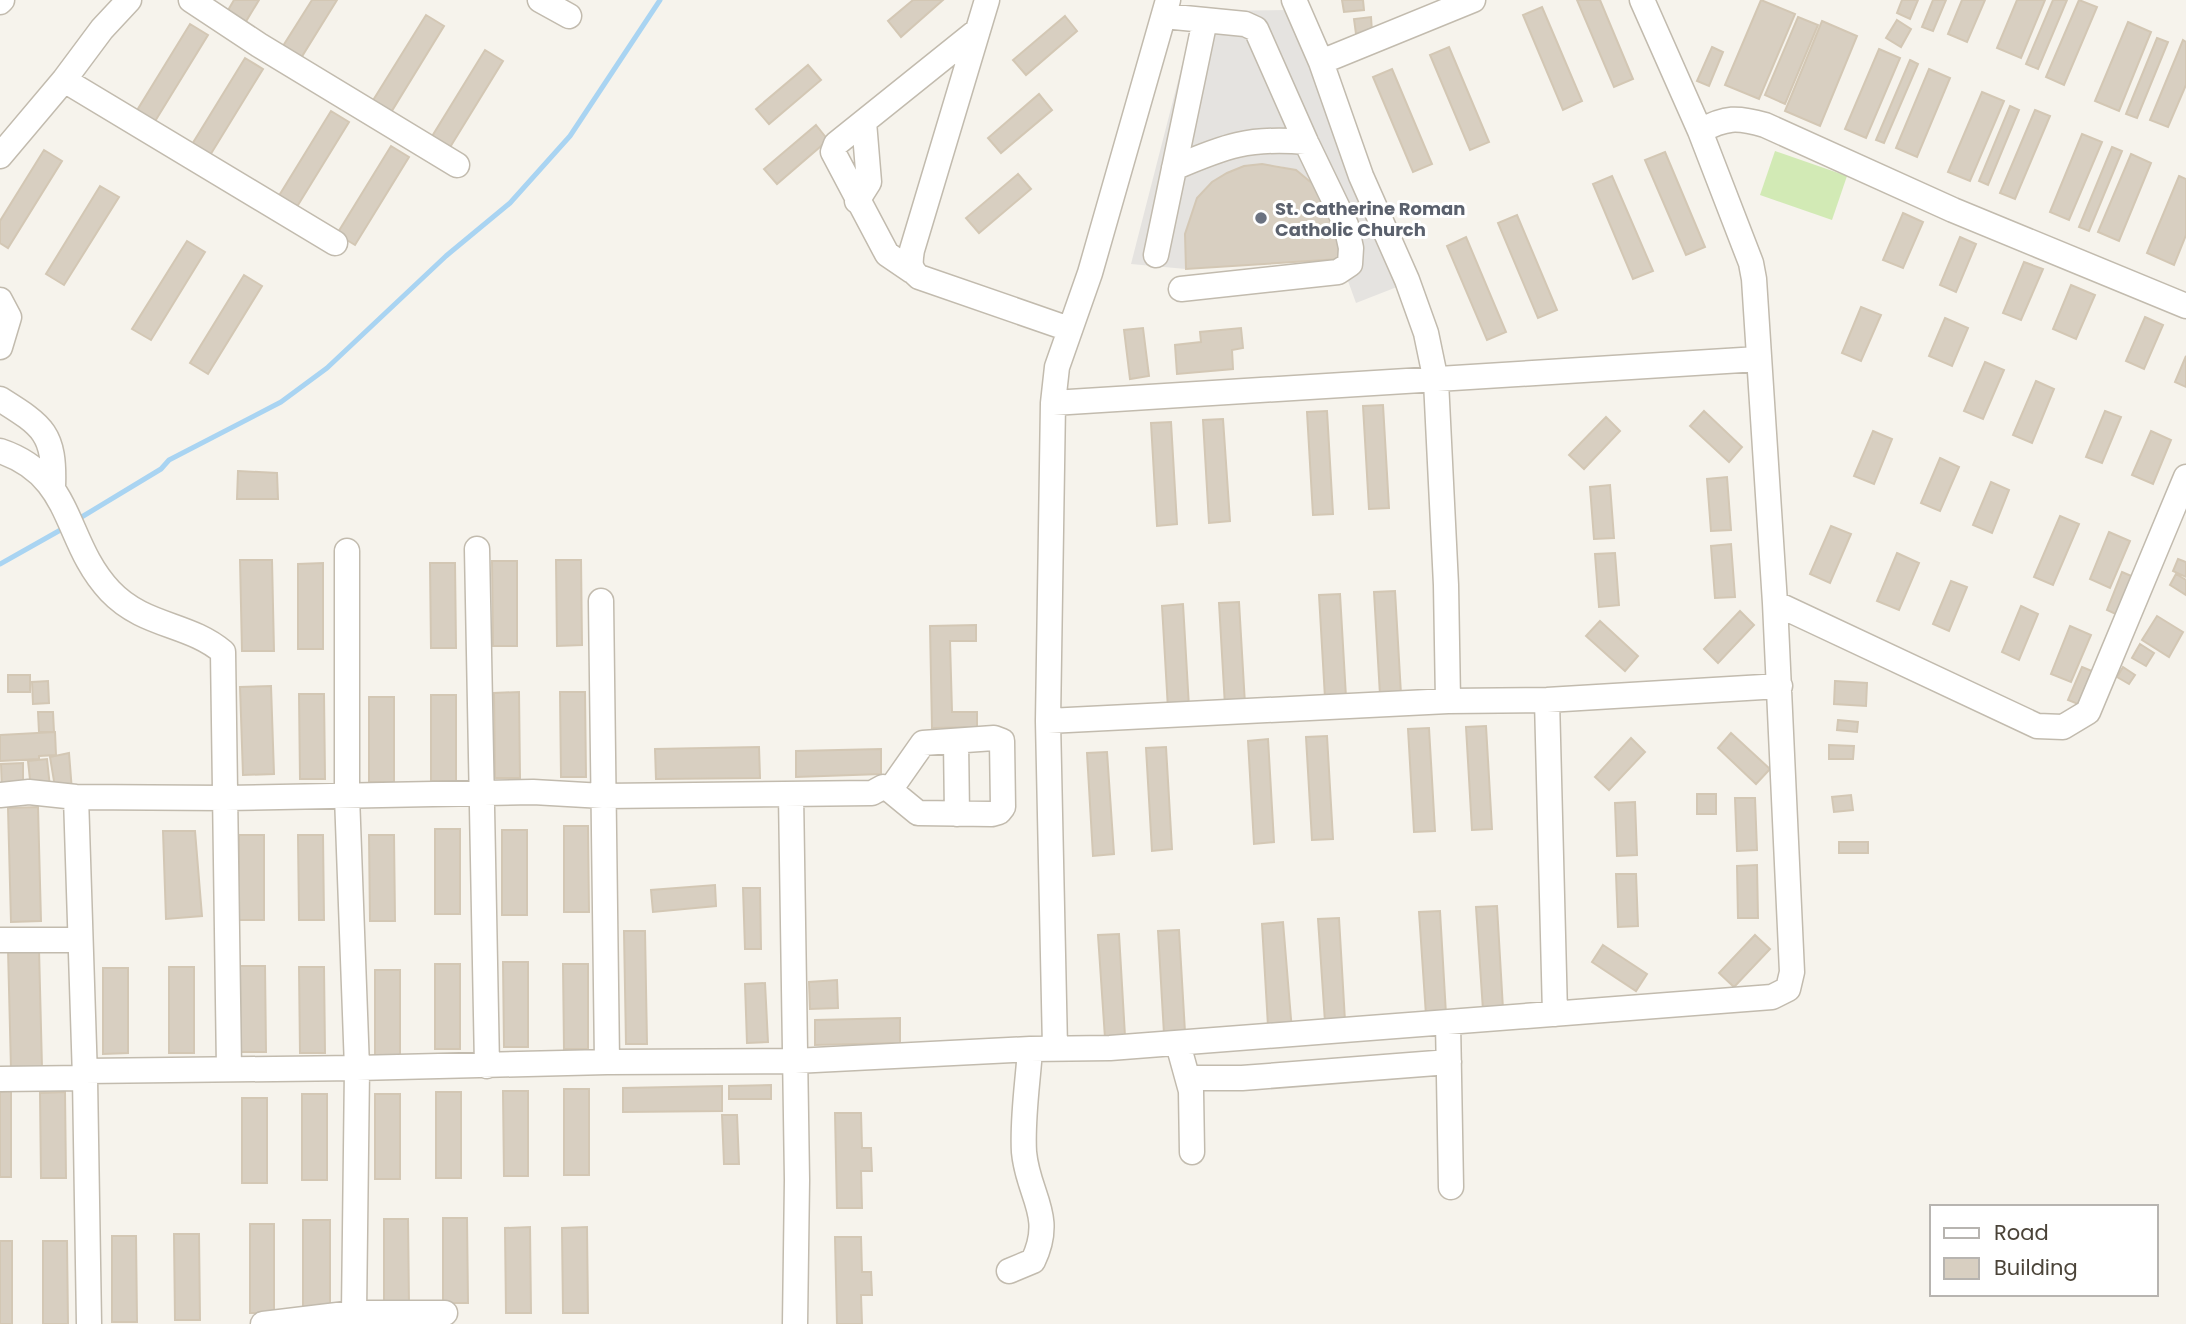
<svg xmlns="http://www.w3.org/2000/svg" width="2186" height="1324" viewBox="0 0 2186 1324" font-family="Poppins,sans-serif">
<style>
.garden{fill:#d2eab5}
.parking{fill:#e5e3e0}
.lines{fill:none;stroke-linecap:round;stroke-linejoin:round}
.stream{stroke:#a9d4f2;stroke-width:5}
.building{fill:#d8cfc1;stroke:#d3c7b4;stroke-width:2}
.minor-casing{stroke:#c2bbae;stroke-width:27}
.minor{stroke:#fff;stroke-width:24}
.worship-dot{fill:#6b7280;stroke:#fff;stroke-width:2.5}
.labels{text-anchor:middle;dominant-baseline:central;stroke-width:6;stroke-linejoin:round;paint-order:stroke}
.worship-label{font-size:18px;font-weight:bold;fill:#5b616d;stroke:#fff;text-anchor:start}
</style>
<rect width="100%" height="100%" fill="#f6f3ec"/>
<path class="garden" d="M 1775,151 L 1847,176 L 1832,220 L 1760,195 Z"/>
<path class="parking" d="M 1288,10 L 1402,285 L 1356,303 L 1340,259 L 1319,189 L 1296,170 L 1279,166 L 1262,164 L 1244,166 L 1227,173 L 1212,182 L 1197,198 L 1185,234 L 1186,269 L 1131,264 L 1196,11 Z"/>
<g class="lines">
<path class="stream" d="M 75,521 L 161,469 L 169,460 L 281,402 L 327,368 L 446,256 L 510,203 L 570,136 L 660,0
M 0,564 L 64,528"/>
</g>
<path class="building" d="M 234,0 L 259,0 L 245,23 L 227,12 Z
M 312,0 L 337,0 L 301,58 L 283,46 Z
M 913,0 L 943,0 L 901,37 L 888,21 Z
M 1342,0 L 1363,0 L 1364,10 L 1344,12 Z
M 1577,0 L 1600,0 L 1633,79 L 1614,87 Z
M 1761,0 L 1795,14 L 1759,99 L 1725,85 Z
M 1902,0 L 1918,0 L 1910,19 L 1897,13 Z
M 1933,0 L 1946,0 L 1933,31 L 1922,27 Z
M 1962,0 L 1985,0 L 1967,42 L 1948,34 Z
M 2017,0 L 2045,0 L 2021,58 L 1997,48 Z
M 2053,0 L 2067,0 L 2038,69 L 2026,64 Z
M 2079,0 L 2097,7 L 2064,85 L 2046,77 Z
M 1542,7 L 1582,101 L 1563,110 L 1523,15 Z
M 426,15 L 444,26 L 390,114 L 372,102 Z
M 1065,16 L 1077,31 L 1026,75 L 1013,60 Z
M 1371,17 L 1372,32 L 1356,34 L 1354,19 Z
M 1798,17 L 1818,25 L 1785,104 L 1765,95 Z
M 1897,20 L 1911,29 L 1901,47 L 1886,38 Z
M 1822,21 L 1857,36 L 1820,126 L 1785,111 Z
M 2128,22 L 2151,32 L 2119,111 L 2095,101 Z
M 190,24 L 208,35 L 154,123 L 136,112 Z
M 2157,38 L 2168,42 L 2137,118 L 2126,114 Z
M 2183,40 L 2186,42 L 2186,85 L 2168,127 L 2150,120 Z
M 1449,47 L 1489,142 L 1470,150 L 1430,55 Z
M 1712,47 L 1723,52 L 1709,86 L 1697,81 Z
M 1879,49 L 1900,58 L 1866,138 L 1845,129 Z
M 485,50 L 503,61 L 449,149 L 431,138 Z
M 245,58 L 263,69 L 209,157 L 191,146 Z
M 1910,60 L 1918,64 L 1884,143 L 1876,140 Z
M 808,65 L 821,80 L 769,124 L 756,109 Z
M 1392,69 L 1432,164 L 1413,172 L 1373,77 Z
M 1929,69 L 1950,78 L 1917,157 L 1896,148 Z
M 1982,92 L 2004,101 L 1970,181 L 1948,172 Z
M 1039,94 L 1052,110 L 1001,153 L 988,138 Z
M 2010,106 L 2019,110 L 1988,185 L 1979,181 Z
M 2035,110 L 2050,116 L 2015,199 L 2000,193 Z
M 331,111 L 349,122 L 295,210 L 277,199 Z
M 816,125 L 828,140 L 777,184 L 764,169 Z
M 2082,134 L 2102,142 L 2069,220 L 2050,212 Z
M 391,146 L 409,157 L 355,245 L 337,234 Z
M 2112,147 L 2122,151 L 2089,231 L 2079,227 Z
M 44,150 L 62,161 L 8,248 L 0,243 L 0,221 Z
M 1665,152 L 1705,247 L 1686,255 L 1645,160 Z
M 2131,154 L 2151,163 L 2119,241 L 2098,232 Z
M 1262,164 L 1296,170 L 1319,189 L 1339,233 L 1340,259 L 1186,269 L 1185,234 L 1197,198 L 1212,182 L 1227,173 L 1244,166 Z
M 1018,174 L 1031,189 L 979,233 L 966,218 Z
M 1612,176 L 1653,271 L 1633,279 L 1593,184 Z
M 2179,176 L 2186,179 L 2186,235 L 2174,265 L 2147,253 Z
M 100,186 L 119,197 L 64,285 L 46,274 Z
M 1903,213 L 1923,222 L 1903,268 L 1883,260 Z
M 1517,215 L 1557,310 L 1538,318 L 1498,223 Z
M 1466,237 L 1506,332 L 1487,340 L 1447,246 Z
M 1960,237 L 1976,244 L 1956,292 L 1940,285 Z
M 187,241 L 205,252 L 151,340 L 132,329 Z
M 2024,262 L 2043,269 L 2021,320 L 2003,313 Z
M 244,275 L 262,286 L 208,374 L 190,363 Z
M 2071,285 L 2095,295 L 2076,339 L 2053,329 Z
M 1861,307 L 1881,315 L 1861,361 L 1842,353 Z
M 2145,317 L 2163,325 L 2144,369 L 2126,361 Z
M 1945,318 L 1968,328 L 1952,366 L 1929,356 Z
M 1143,328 L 1149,376 L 1130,379 L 1124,330 Z
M 1241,328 L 1243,348 L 1232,350 L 1233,369 L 1177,374 L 1175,345 L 1201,342 L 1200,332 Z
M 2186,356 L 2186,387 L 2175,382 Z
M 1985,362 L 2004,370 L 1983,419 L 1964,411 Z
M 2036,381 L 2054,389 L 2032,443 L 2013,435 Z
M 1383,405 L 1389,508 L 1369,509 L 1363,406 Z
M 1327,411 L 1333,514 L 1313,515 L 1307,412 Z
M 1704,411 L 1742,447 L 1729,462 L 1690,426 Z
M 2105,411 L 2121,417 L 2102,463 L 2086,457 Z
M 1606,417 L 1620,431 L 1584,469 L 1569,455 Z
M 1223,419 L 1230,521 L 1209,523 L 1203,420 Z
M 1171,422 L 1177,524 L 1157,526 L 1151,423 Z
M 1873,431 L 1892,439 L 1874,484 L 1854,476 Z
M 2151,431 L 2171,440 L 2153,484 L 2132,475 Z
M 1940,458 L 1959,467 L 1940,511 L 1921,503 Z
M 238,471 L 277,473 L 278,499 L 237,499 Z
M 1727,477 L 1731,530 L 1711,531 L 1707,479 Z
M 1991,482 L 2009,490 L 1992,533 L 1973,525 Z
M 1610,485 L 1614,538 L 1594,539 L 1590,487 Z
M 2060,516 L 2079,524 L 2053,585 L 2034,577 Z
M 1831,526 L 1851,534 L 1830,583 L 1810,574 Z
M 2109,532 L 2130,541 L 2110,588 L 2090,579 Z
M 1731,544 L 1735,597 L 1715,598 L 1711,546 Z
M 1615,553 L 1619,605 L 1599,607 L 1595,554 Z
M 1897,553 L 1919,563 L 1899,610 L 1877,601 Z
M 2178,559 L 2186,562 L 2186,577 L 2173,571 Z
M 240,560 L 272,560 L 274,651 L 242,651 Z
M 556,560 L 581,560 L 582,645 L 557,646 Z
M 492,561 L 517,561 L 517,646 L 493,646 Z
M 323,563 L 323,649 L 298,649 L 298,564 Z
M 430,563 L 455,563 L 456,648 L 431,648 Z
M 2122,572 L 2136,578 L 2120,616 L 2107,610 Z
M 2176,574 L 2186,580 L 2186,595 L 2170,585 Z
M 1951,581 L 1967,587 L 1949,631 L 1933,624 Z
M 1395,591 L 1401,694 L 1380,695 L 1374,592 Z
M 1340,594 L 1346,697 L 1325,698 L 1319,595 Z
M 1239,602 L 1245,704 L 1225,706 L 1219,603 Z
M 1183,604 L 1189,707 L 1168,709 L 1162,606 Z
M 2021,606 L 2038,614 L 2019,660 L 2002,652 Z
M 1740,611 L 1754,625 L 1718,663 L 1704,649 Z
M 2157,616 L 2183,632 L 2169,657 L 2142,640 Z
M 1600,621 L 1638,656 L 1625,671 L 1586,636 Z
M 976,625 L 976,641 L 950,641 L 952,712 L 977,712 L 977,727 L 932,728 L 930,626 Z
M 2070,626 L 2091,635 L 2071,682 L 2051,674 Z
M 2140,644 L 2154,653 L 2146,666 L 2132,658 Z
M 2082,667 L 2092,671 L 2078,704 L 2068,700 Z
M 2123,667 L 2135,675 L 2129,684 L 2117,677 Z
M 8,675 L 30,675 L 30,692 L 8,692 Z
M 48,681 L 49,703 L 33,704 L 32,682 Z
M 1835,681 L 1867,683 L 1866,706 L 1834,704 Z
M 271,686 L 274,774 L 243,775 L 240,687 Z
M 519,692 L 520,778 L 495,778 L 494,693 Z
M 560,692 L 585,692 L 586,777 L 561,777 Z
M 299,694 L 324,694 L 325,779 L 300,779 Z
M 431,695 L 456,695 L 456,781 L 431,781 Z
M 369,697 L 394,697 L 394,782 L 369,782 Z
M 38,712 L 53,712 L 54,732 L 39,732 Z
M 1838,720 L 1858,722 L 1857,732 L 1837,730 Z
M 1486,726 L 1492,829 L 1472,830 L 1466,727 Z
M 1429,728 L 1435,831 L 1414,832 L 1408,729 Z
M 55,732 L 56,755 L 39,756 L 39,759 L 0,761 L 0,735 Z
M 1731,733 L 1770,769 L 1756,784 L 1718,748 Z
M 1327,736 L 1333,839 L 1312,840 L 1306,737 Z
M 1631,738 L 1645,752 L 1609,790 L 1595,777 Z
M 1268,739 L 1274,842 L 1254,844 L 1248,741 Z
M 1829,745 L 1854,746 L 1853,759 L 1829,759 Z
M 759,747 L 760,778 L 656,779 L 655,749 Z
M 1166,747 L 1172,849 L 1152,851 L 1146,748 Z
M 881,749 L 881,774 L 796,777 L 796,751 Z
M 1107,752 L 1114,854 L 1093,856 L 1087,753 Z
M 69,753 L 72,791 L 56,793 L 50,757 Z
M 47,759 L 50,787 L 31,789 L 28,761 Z
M 23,763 L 23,790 L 2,791 L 1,764 Z
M 1697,794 L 1716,794 L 1716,814 L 1697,814 Z
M 1851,795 L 1853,810 L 1834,812 L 1832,797 Z
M 1735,798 L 1755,798 L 1757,850 L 1737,851 Z
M 1635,802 L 1637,855 L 1617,856 L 1615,803 Z
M 38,807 L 41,921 L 11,922 L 8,808 Z
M 564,826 L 588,826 L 589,912 L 564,912 Z
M 435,829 L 460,829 L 460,914 L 435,914 Z
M 502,830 L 527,830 L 527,915 L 502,915 Z
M 163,831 L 195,831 L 202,916 L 166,919 Z
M 239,835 L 264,835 L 264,920 L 239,920 Z
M 298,835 L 323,835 L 324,920 L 299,920 Z
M 369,835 L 394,835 L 395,921 L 370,921 Z
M 1839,842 L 1868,842 L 1868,853 L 1839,853 Z
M 1757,865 L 1758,918 L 1738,918 L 1737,866 Z
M 1616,874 L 1636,874 L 1638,926 L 1618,927 Z
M 715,885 L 716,906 L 653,912 L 651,890 Z
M 743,888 L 760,888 L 761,949 L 745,949 Z
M 1497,906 L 1503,1009 L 1483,1010 L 1476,907 Z
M 1440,911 L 1446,1014 L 1426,1015 L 1419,912 Z
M 1339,918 L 1345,1021 L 1325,1022 L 1318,919 Z
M 1283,922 L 1292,1031 L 1268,1026 L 1262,924 Z
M 1179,930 L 1185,1032 L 1164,1034 L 1158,931 Z
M 624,931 L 645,931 L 647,1044 L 626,1044 Z
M 1119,934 L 1125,1036 L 1105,1038 L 1098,935 Z
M 1755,935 L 1770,949 L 1734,987 L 1719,973 Z
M 1603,945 L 1647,974 L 1636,991 L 1592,962 Z
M 8,949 L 39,949 L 42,1068 L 11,1069 Z
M 503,962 L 528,962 L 528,1047 L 504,1047 Z
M 435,964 L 460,964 L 460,1049 L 435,1049 Z
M 563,964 L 588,964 L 588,1049 L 564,1049 Z
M 240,966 L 265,966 L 266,1052 L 241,1052 Z
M 169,967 L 194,967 L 194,1053 L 169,1053 Z
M 299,967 L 324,967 L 325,1053 L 300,1053 Z
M 103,968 L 128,968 L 128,1053 L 103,1054 Z
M 375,970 L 400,970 L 400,1055 L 375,1056 Z
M 837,980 L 838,1008 L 810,1009 L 809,982 Z
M 765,983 L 768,1042 L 747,1043 L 745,984 Z
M 900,1018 L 900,1043 L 815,1045 L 815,1020 Z
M 771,1085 L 771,1099 L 729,1099 L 729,1086 Z
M 722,1086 L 722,1111 L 623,1112 L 623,1088 Z
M 564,1089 L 589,1089 L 589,1175 L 564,1175 Z
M 11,1091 L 11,1177 L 0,1177 L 0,1092 Z
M 503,1091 L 528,1091 L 528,1176 L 504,1176 Z
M 65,1092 L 66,1178 L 41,1178 L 40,1093 Z
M 436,1092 L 461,1092 L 461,1178 L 436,1178 Z
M 302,1094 L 327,1094 L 327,1180 L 302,1180 Z
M 375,1094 L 400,1094 L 400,1179 L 375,1179 Z
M 242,1098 L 267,1098 L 267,1183 L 242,1183 Z
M 835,1113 L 861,1113 L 862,1148 L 871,1148 L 872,1171 L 861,1171 L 862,1208 L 837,1208 Z
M 722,1115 L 737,1115 L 739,1164 L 724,1164 Z
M 443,1218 L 467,1218 L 468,1303 L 443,1303 Z
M 384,1219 L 408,1219 L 409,1305 L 384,1305 Z
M 303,1220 L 330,1220 L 330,1310 L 303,1310 Z
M 250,1224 L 274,1224 L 274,1313 L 250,1313 Z
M 530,1227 L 531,1313 L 506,1313 L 505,1228 Z
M 587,1227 L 588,1313 L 563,1313 L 562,1228 Z
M 174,1234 L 199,1234 L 200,1320 L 175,1320 Z
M 112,1236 L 136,1236 L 137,1322 L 112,1322 Z
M 835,1237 L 861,1237 L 862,1272 L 871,1272 L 872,1295 L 861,1295 L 862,1324 L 837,1324 Z
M 0,1241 L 12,1241 L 12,1324 L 0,1324 Z
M 43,1241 L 67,1241 L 68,1324 L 43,1324 Z"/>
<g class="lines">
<g class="minor-casing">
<path id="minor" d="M 191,0 L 259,45 L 457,165
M 540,0 L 569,16
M 987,0 L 912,250 C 910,262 909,269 919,277 L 1069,329
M 1294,0 L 1321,62 L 1361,176 L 1407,280 L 1426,333 L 1436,381 L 1446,585 L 1448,701
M 0,2 L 2,0
M 1164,16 L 1245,24 L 1256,29 L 1306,142 L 1346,225 L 1351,248 L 1350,264 L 1338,272 L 1181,289
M 1321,62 L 1473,0
M 64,80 L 335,243
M 1700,131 C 1726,117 1737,117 1765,125 L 1953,210 L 2186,306
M 0,156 L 64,80 L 102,29 L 129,0
M 1174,168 C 1225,146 1249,137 1306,142
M 857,201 L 869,182 L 864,122
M 1156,255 L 1205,20
M 912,271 L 887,254 L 833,152 L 836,144 L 978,30
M 0,300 L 9,317 L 0,347
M 0,399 C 43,426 55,433 53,487
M 1053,403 L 1758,359
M 0,451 C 75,476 63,541 110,591 C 144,627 189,623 223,652 L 229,1069
M 477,549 L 487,1066
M 347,551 L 347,796 L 357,1068 L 354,1313
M 601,601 L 607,1062
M 1775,603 L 2037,726 L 2063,727 L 2088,712 L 2186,477
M 1547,700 L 1555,1014
M 1048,721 L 1448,701 L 1547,700 L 1780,686
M 956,741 L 957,814
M 791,794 L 797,1180 L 795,1324
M 0,795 L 29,792 L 76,797 L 225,798 L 533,792 L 603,796 L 872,793 L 883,787 L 890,790 L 918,813 L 992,814 L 999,812 L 1003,807 L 1002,741 L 994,738 L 923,743 L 890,790
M 76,797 L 85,1078 L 89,1324
M 0,940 L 80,940
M 1448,1022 L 1451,1187
M 1178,1044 L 1191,1091 L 1192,1152
M 1055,1048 L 1048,721 L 1053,403 L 1057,367 L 1090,273 L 1168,0
M 85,1071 L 357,1068 L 607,1062 L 795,1061 L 1030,1049 L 1110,1048 L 1772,997 L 1788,989 L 1792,972 L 1775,603 L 1754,279 L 1751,263 L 1700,131 L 1642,0
M 1188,1078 L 1242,1078 L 1449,1062
M 0,1079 L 85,1078
M 1009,1271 L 1033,1261 C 1055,1215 1028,1196 1024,1152 C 1022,1118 1028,1082 1030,1049
M 263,1324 L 354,1313 L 445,1313"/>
</g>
<use href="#minor" class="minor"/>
</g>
<circle class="worship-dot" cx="1261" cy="218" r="7"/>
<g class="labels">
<g class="worship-label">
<text x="1275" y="208">St. Catherine Roman<tspan x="1275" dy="21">Catholic Church</tspan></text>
</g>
</g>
<rect x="1930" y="1205" width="228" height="91" fill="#ffffff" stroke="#b7b4b0" stroke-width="2"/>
<rect x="1944" y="1228" width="35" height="10" fill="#ffffff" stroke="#b7b4b0" stroke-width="2"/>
<text x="1994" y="1240" font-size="21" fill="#4b4439">Road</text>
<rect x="1944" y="1258" width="35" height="21" fill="#d8cfc1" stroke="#b7b4b0" stroke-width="2"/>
<text x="1994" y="1275" font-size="21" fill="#4b4439">Building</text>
</svg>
